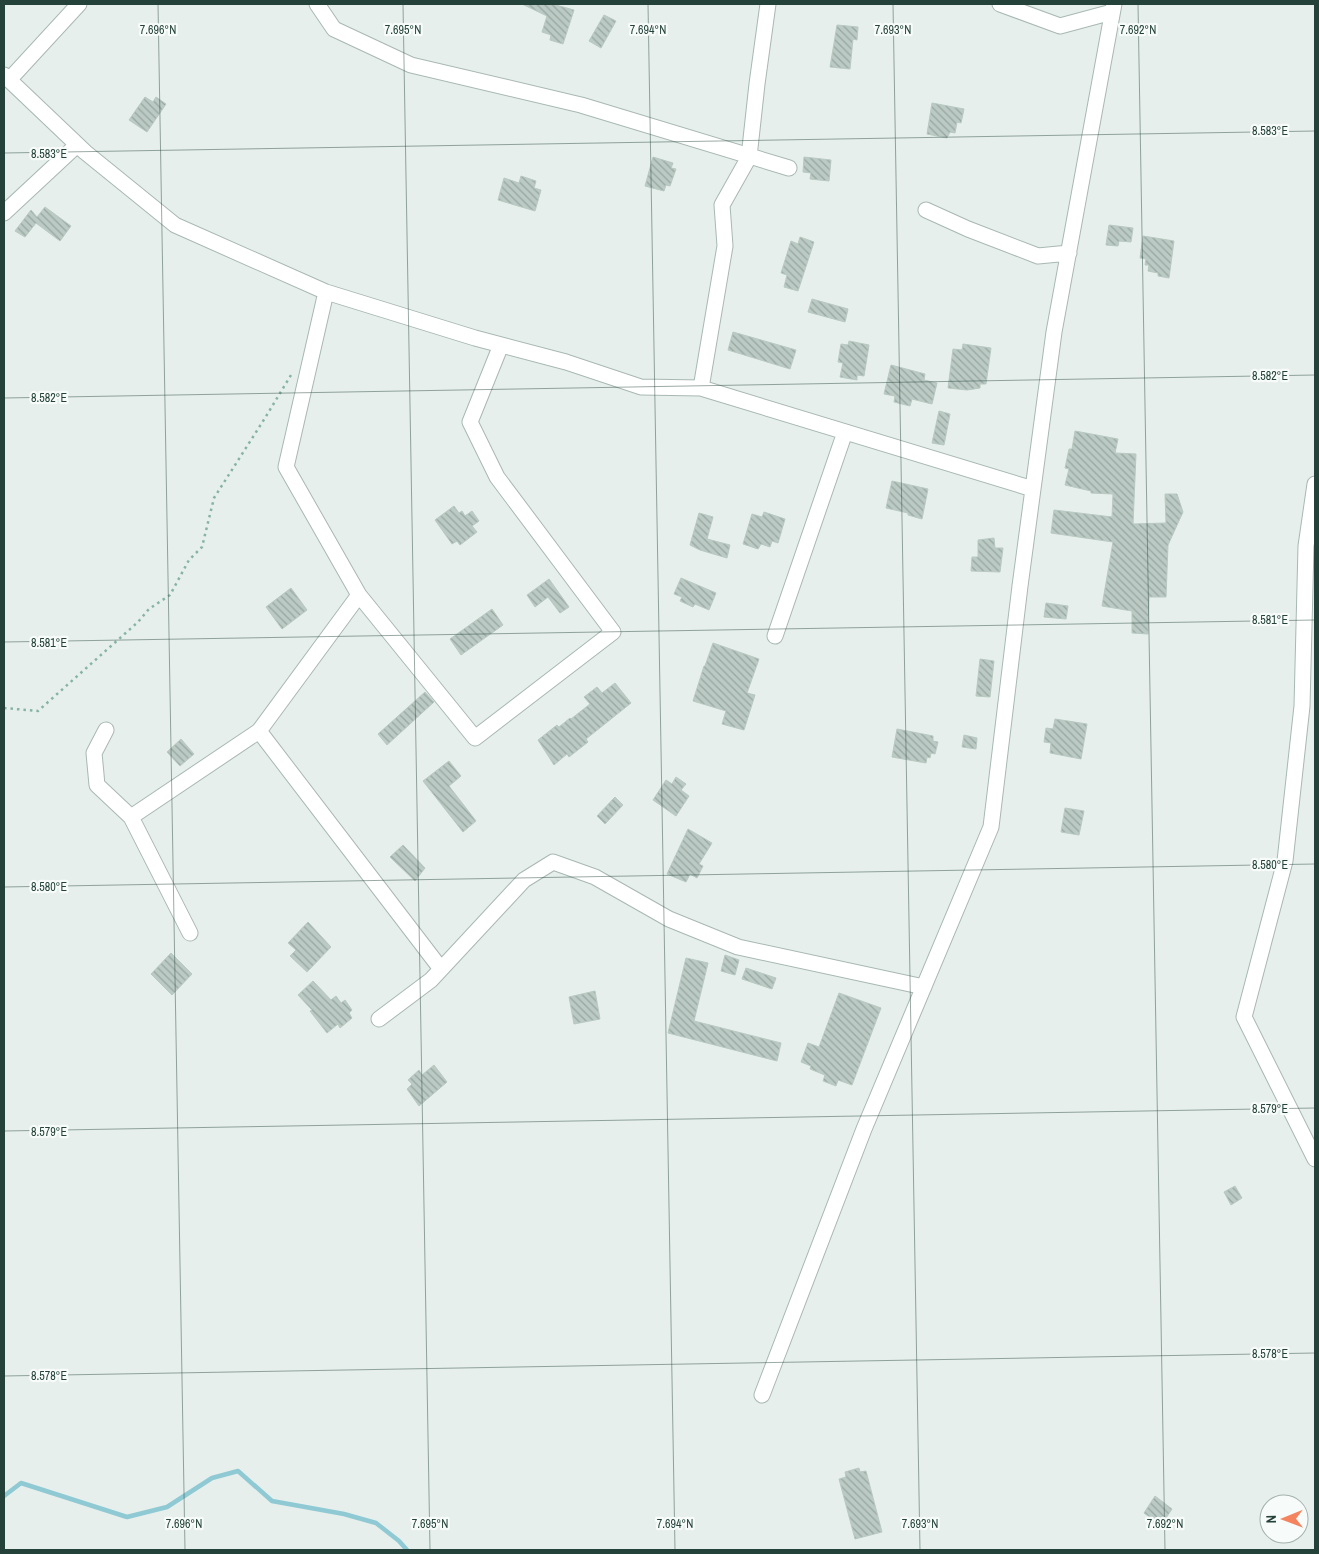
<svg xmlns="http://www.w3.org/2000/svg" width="1319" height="1554" viewBox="0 0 1319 1554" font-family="'Archivo Narrow',sans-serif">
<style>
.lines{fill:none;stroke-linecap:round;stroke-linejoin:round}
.stream{stroke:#8ec9d4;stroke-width:4.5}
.building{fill:url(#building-back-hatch);stroke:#b8c9c2}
.street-casing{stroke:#a8b8b2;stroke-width:17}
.path{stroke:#86b3a5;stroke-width:2.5;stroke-dasharray:2.5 4;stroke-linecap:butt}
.street{stroke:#fff;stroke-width:15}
.ticks{fill:none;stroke:#24423a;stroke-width:1;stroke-opacity:0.45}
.ticks-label{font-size:12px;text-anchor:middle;fill:#24423a;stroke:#f7fbf9;stroke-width:4.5;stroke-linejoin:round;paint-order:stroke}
</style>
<defs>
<pattern id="building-back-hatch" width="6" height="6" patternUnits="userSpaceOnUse" patternTransform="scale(1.25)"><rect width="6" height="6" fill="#bbcac4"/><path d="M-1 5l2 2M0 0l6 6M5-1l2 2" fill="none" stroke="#98a6a0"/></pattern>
</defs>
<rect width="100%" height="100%" fill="#e6efeb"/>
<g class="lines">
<path class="stream" d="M 4,1496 L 21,1483 L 127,1517 L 167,1507 L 212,1478 L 238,1471 L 272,1501 L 344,1514 L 376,1523 L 399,1541 L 407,1550"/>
</g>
<path class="building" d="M 522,4 L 552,4 L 574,10 L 563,44 L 550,40 L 551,35 L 542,32 L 547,16 Z
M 604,15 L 616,21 L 601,48 L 589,41 Z
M 837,25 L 858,27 L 857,40 L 853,39 L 850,69 L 830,67 Z
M 145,97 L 153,102 L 156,97 L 166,104 L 147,132 L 129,120 Z
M 932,103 L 964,109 L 961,123 L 957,122 L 955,133 L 950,132 L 947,138 L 927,134 Z
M 653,157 L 673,163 L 671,168 L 676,169 L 670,186 L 666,185 L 664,191 L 645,186 Z
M 804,157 L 831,160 L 829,181 L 810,179 L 811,173 L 803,172 Z
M 521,176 L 536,181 L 534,188 L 541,190 L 535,211 L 498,200 L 504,178 L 519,183 Z
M 45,207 L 71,226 L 60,241 L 36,223 L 25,237 L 15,231 L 31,210 L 37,217 Z
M 1109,225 L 1133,228 L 1131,242 L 1119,241 L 1118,246 L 1106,245 Z
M 1143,236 L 1174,241 L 1169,278 L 1158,276 L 1158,273 L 1148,271 L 1149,265 L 1145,265 L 1146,259 L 1140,258 Z
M 800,237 L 814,242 L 798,291 L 784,287 L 787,275 L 781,273 L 791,241 L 798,244 Z
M 812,299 L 848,309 L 845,322 L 808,312 Z
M 733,332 L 796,350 L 790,369 L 728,350 Z
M 849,341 L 869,345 L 864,376 L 857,375 L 857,380 L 840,377 L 843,363 L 838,362 L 841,344 L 848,345 Z
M 963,344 L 991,348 L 986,384 L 980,384 L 980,388 L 967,390 L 948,388 L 953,349 L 962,350 Z
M 891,365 L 925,374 L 924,380 L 937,383 L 932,404 L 912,399 L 910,406 L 894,402 L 895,396 L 884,394 Z
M 939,411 L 950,414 L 944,445 L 932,443 Z
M 1075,431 L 1118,439 L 1115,453 L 1136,454 L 1133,524 L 1166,523 L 1165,494 L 1177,494 L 1183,512 L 1168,545 L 1166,597 L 1149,597 L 1148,634 L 1132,633 L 1132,611 L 1102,606 L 1113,542 L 1051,533 L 1054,510 L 1112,517 L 1113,494 L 1091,493 L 1091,491 L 1065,485 L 1069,469 L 1065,468 L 1069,449 L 1072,449 Z
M 892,481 L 928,489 L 922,519 L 908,515 L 908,513 L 886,508 Z
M 454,506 L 459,513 L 462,511 L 465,516 L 472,511 L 479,521 L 472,526 L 477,532 L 460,545 L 457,541 L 452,544 L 435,520 Z
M 764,512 L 785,519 L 778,543 L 772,541 L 770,547 L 761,544 L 758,549 L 743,544 L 752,514 L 762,517 Z
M 699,513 L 713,517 L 707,539 L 730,545 L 727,558 L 700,550 L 690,545 Z
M 994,538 L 995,548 L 1003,548 L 1000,572 L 971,571 L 972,557 L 978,557 L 978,540 Z
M 681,578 L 716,593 L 709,610 L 695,604 L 693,607 L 680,601 L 682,597 L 674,594 Z
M 549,579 L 569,607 L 560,613 L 548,597 L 535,607 L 527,595 Z
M 291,588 L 307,610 L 282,629 L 266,607 Z
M 1046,603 L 1068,606 L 1066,619 L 1044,617 Z
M 492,609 L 503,625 L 461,655 L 450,639 Z
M 713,643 L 759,659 L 747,693 L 755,695 L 744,730 L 722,724 L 726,711 L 693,701 L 704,666 L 705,666 Z
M 980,659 L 994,661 L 990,697 L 976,696 Z
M 615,683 L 631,703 L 586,739 L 588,742 L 569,757 L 567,754 L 554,765 L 538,740 L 557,725 L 559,727 L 570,718 L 571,719 L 590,704 L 584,697 L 597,687 L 602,693 Z
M 425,692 L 434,702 L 387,745 L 378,734 Z
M 1055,719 L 1087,724 L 1081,759 L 1050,753 L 1051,743 L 1044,742 L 1046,728 L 1053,729 Z
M 897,729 L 933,736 L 933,741 L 938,742 L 935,754 L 931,753 L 930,758 L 927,757 L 926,763 L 892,757 Z
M 964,735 L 977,738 L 976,749 L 962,747 Z
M 181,739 L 194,754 L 180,766 L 167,752 Z
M 449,761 L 461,776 L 449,786 L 476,821 L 463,832 L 423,781 Z
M 676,777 L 686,784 L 681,790 L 689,796 L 676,816 L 653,800 L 666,780 L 672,784 Z
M 615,797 L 623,805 L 605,824 L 597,816 Z
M 1065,808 L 1084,811 L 1079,835 L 1061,832 Z
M 688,829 L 712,843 L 699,864 L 703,866 L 697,878 L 690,874 L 686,882 L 667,874 Z
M 403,845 L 425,868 L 415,881 L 390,857 Z
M 308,922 L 331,947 L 307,972 L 290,956 L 296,950 L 288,943 Z
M 171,953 L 192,974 L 172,995 L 151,974 Z
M 725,955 L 739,960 L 735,975 L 721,971 Z
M 686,958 L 708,963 L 694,1021 L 781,1043 L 777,1061 L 668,1033 Z
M 746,968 L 776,978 L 772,989 L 742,979 Z
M 313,981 L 331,1000 L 336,996 L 341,1003 L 345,1000 L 352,1010 L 349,1013 L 352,1018 L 340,1028 L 338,1024 L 327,1033 L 310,1011 L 312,1010 L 298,995 Z
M 595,991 L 600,1019 L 574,1024 L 569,997 Z
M 839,993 L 881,1008 L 852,1085 L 838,1080 L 836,1086 L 823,1081 L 825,1075 L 810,1069 L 811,1066 L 801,1062 L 808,1043 L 819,1047 Z
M 434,1065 L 447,1082 L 419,1106 L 407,1089 L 412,1084 L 408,1080 L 419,1070 L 422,1075 Z
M 1235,1186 L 1242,1198 L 1231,1205 L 1224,1192 Z
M 859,1468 L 860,1472 L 866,1471 L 882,1532 L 855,1539 L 839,1479 L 846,1477 L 845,1472 Z
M 1155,1496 L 1172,1509 L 1160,1527 L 1151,1521 L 1152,1519 L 1144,1513 Z"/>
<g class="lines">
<g class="street-casing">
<path id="street" d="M 317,4 L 334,29 L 411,65 L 581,105 L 789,168
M 1000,4 L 1060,26 L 1112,12
M 4,75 L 85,152 L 175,225 L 326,292 L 475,338 L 566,362 L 641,387 L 701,388 L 1033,489
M 9,80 L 79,4
M 926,210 L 968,229 L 1038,256 L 1069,253
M 4,213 L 77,145
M 326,292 L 286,467 L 359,595 L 475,738 L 613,632 L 497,477 L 470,422 L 501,345
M 701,388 L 725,246 L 722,205 L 749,157 L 757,84 L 768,4
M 1315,484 L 1306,546 L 1302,706 L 1285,861 L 1244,1017 L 1315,1159
M 775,636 L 845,432
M 106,730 L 94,753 L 97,785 L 131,817 L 190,933
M 259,731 L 441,969
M 131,817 L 259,731 L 359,595
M 379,1019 L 431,980 L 524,880 L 553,862 L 595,877 L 669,919 L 738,947 L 924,987
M 762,1395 L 864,1129 L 991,827 L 1020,586 L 1054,332 L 1114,4"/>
</g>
<path class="path" d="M 4,708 L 38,711 L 138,622 L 149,609 L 170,595 L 189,560 L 202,547 L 214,498 L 265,418 L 291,375"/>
<use href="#street" class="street"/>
</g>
<path class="ticks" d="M 158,4 L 185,1550M 403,4 L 430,1550M 648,4 L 675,1550M 893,4 L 920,1550M 1138,4 L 1165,1550M 4,153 L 1315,131M 4,398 L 1315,375M 4,642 L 1315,620M 4,887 L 1315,864M 4,1131 L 1315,1108M 4,1376 L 1315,1353"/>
<g class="ticks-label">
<text x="158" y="34">7.696°N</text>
<text x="403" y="34">7.695°N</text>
<text x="648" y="34">7.694°N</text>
<text x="893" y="34">7.693°N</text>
<text x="1138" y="34">7.692°N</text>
<text x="1270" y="135">8.583°E</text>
<text x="49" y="158">8.583°E</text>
<text x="1270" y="380">8.582°E</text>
<text x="49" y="402">8.582°E</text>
<text x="1270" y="624">8.581°E</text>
<text x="49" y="647">8.581°E</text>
<text x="1270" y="869">8.580°E</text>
<text x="49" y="891">8.580°E</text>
<text x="1270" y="1113">8.579°E</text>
<text x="49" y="1136">8.579°E</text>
<text x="1270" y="1358">8.578°E</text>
<text x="49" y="1380">8.578°E</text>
<text x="184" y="1528">7.696°N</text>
<text x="430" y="1528">7.695°N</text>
<text x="675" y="1528">7.694°N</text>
<text x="920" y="1528">7.693°N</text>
<text x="1165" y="1528">7.692°N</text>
</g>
<rect width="1319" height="1554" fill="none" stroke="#24423a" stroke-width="10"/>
<g transform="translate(1284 1519) rotate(269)"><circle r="24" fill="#f7fbf9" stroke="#a3b1ad"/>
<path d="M0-4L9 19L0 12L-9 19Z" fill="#f4845f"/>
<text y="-8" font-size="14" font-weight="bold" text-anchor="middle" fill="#24423a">N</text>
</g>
</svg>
